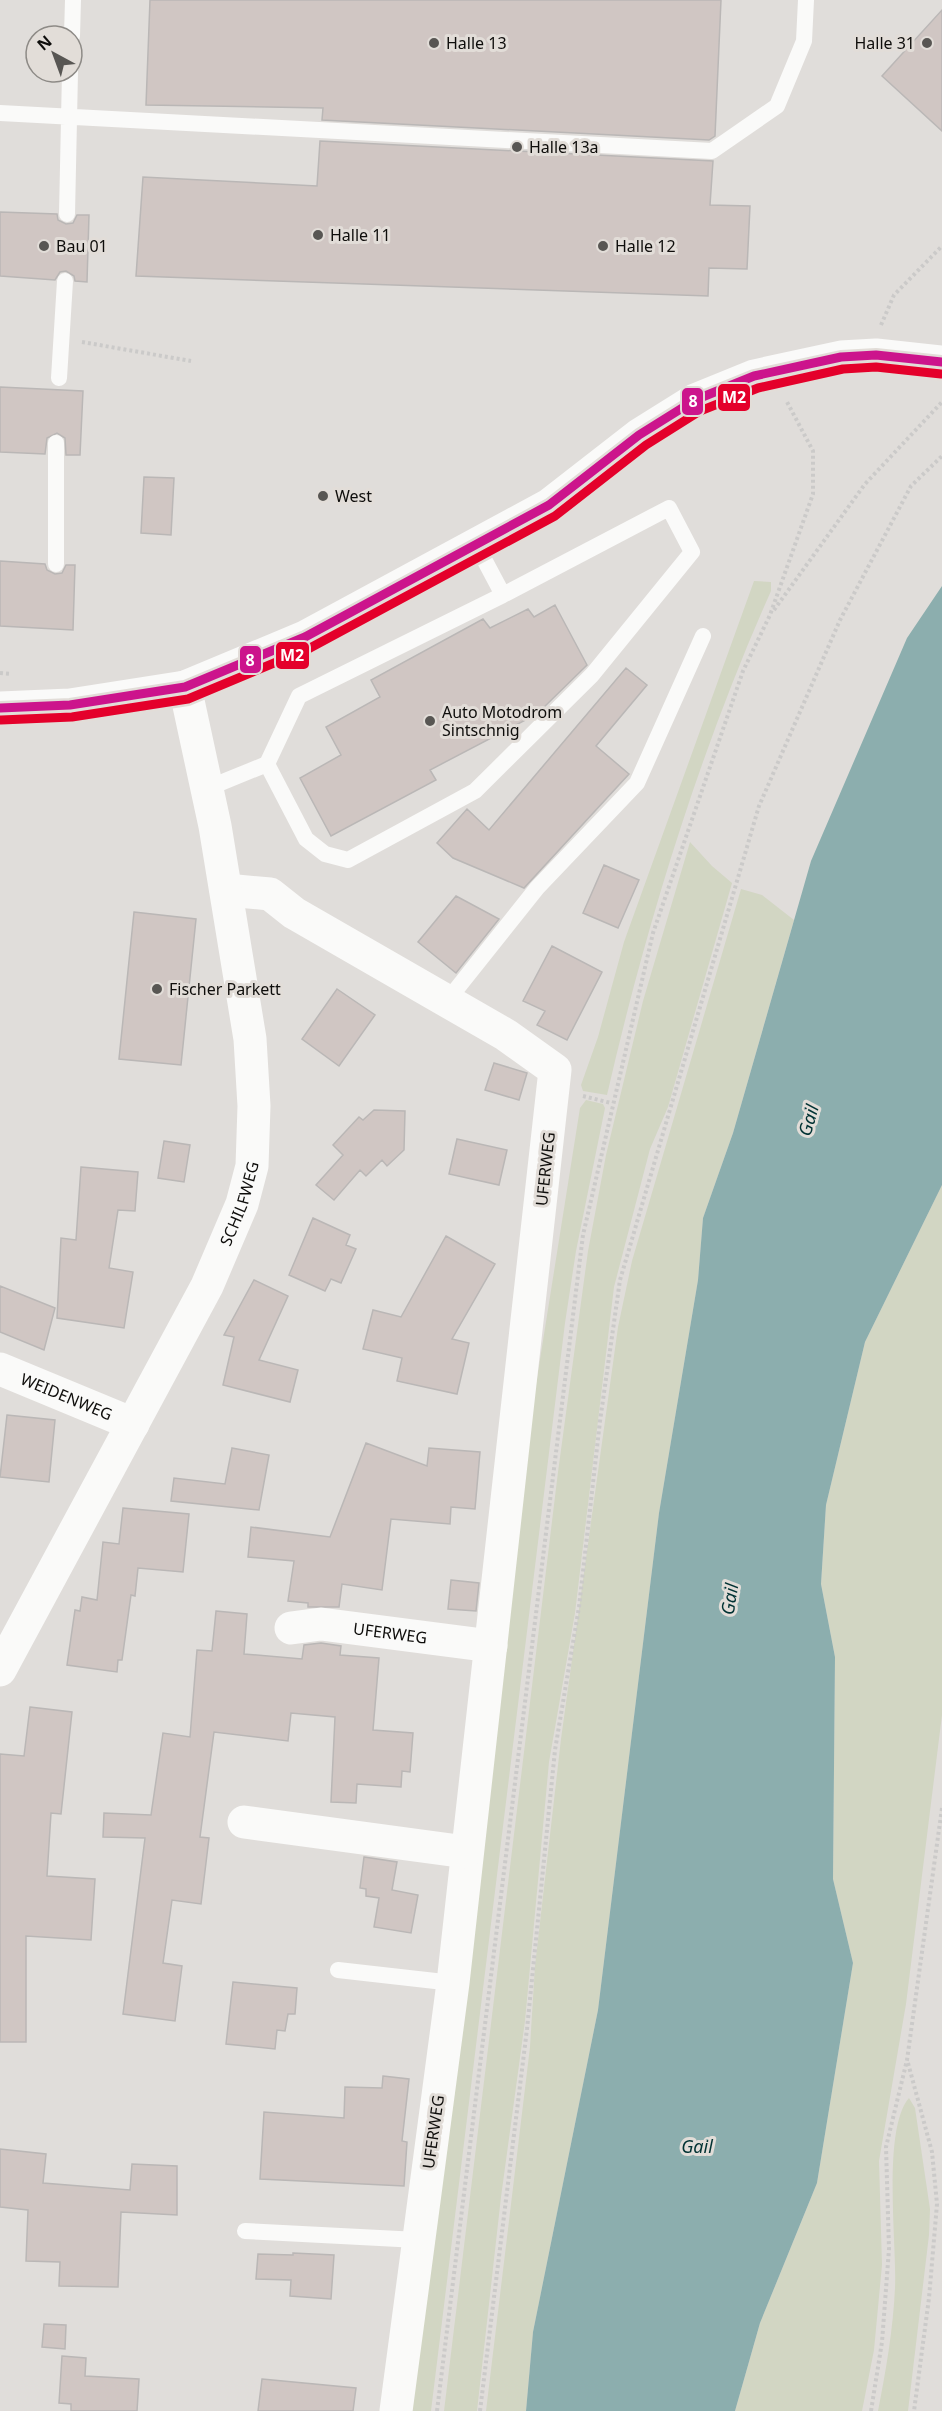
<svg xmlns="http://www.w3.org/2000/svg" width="942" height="2411" viewBox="0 0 942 2411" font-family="'Noto Sans',sans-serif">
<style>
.green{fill:#d2d6c3}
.water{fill:#8caeae}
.building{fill:#d0c6c3;stroke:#bab7b6;stroke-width:1.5}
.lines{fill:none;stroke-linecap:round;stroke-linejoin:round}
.path{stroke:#cbcac9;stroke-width:4;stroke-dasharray:3 3;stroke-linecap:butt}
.lane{stroke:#fafaf9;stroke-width:16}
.street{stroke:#fafaf9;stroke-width:33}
.bus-1-casing{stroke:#e2ddd8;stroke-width:14}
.bus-2-casing{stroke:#e2ddd8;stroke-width:14}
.bus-1{stroke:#cc148c;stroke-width:9}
.bus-2{stroke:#e4002b;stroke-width:9}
.poi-dot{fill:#585653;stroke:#e2ddd8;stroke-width:2}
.labels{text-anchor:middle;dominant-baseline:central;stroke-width:6;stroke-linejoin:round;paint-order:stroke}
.poi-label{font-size:16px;fill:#0e0d0b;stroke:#e2ddd8;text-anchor:start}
.street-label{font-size:16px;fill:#0e0d0b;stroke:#e2ddd8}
.water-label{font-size:18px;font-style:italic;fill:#003233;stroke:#e2ddd8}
.line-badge{stroke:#e2ddd8;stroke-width:2}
.badge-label{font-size:16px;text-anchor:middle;font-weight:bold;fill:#fff}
</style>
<rect width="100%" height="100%" fill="#e0ddda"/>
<path class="green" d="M 754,581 L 771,582 L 771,591 C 700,750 646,925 607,1095 L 583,1091 L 581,1085 L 598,1037 L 624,942 Z
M 690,842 L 712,866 L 732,883 L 668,1107 L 650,1149 L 614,1287 L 575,1613 L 549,1762 L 525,2021 L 501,2197 L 477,2411 L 444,2411 L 558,1472 L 588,1251 L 606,1155 L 643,1001 Z
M 741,889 L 762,895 L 794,920 L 733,1133 L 703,1218 L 698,1280 L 659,1513 L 598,2010 L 533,2332 L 526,2411 L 486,2411 L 530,2047 L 535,1966 L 561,1739 L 618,1327 L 632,1261 Z
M 586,1100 L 603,1104 L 605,1108 L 576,1251 L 565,1323 L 431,2411 L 412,2411 L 535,1391 L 580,1108 Z
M 942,1185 L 942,1715 L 906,2004 L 879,2161 L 882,2265 L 874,2350 L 862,2411 L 735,2411 L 760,2323 L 817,2183 L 853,1963 L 833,1879 L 835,1657 L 821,1584 L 826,1505 L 865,1342 Z
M 909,2098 L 915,2108 L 930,2209 L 929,2235 L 908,2411 L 878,2411 C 886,2370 893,2330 895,2288 C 897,2245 882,2129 909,2098 Z"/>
<path class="water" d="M 942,586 L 942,1185 L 865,1342 L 826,1505 L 821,1584 L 835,1657 L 833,1879 L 853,1963 L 817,2183 L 760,2323 L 735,2411 L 526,2411 L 533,2332 L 598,2010 L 659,1513 L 698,1280 L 703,1218 L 733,1133 L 811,861 L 907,638 Z"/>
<path class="building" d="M 150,0 L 721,0 L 715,136 L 709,140 L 322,120 L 323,108 L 146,105 Z
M 942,10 L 942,131 L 882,76 Z
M 320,141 L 713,161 L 710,205 L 750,206 L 747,269 L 709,268 L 708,296 L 136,276 L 143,177 L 317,186 Z
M 0,212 L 57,214 L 58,220 L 66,224 L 73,223 L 77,215 L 89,215 L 87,282 L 75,281 L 74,276 L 66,271 L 60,272 L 55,280 L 0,276 Z
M 0,387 L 83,391 L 80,455 L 66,455 L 65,438 L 57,433 L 47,438 L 45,454 L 0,452 Z
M 144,477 L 174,478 L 171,535 L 141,533 Z
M 0,561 L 45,564 L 47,570 L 55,574 L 62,573 L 66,565 L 75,565 L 73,630 L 0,626 Z
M 555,605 L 587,665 L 584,668 L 537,714 L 430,770 L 436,780 L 331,836 L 300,778 L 341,755 L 326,727 L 380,697 L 371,680 L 483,619 L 490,628 L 528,609 L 534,617 Z
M 626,668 L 647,685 L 596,746 L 629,774 L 524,888 L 453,858 L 437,843 L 467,809 L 489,830 Z
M 604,865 L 639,880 L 618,928 L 583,913 Z
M 456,896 L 499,919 L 456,973 L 418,942 Z
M 134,912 L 196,919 L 181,1065 L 119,1059 Z
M 552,946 L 602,972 L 567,1040 L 537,1025 L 545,1011 L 523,1001 Z
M 337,989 L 375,1015 L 339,1066 L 302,1039 Z
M 494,1063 L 527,1073 L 519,1100 L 485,1090 Z
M 374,1110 L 405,1111 L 404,1150 L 387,1166 L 382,1160 L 366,1176 L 360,1170 L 334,1200 L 316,1185 L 343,1155 L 333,1145 L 359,1117 L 363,1120 Z
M 457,1139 L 507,1150 L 499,1185 L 449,1174 Z
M 164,1141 L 190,1145 L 184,1182 L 158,1178 Z
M 81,1167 L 138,1172 L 135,1211 L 118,1210 L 109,1268 L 133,1272 L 124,1328 L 57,1318 L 61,1238 L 76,1240 Z
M 313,1218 L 350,1235 L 346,1245 L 356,1249 L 341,1283 L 331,1279 L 325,1291 L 289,1275 Z
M 446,1236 L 495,1264 L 452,1339 L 469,1343 L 457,1394 L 397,1381 L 402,1358 L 363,1349 L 373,1310 L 401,1317 Z
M 254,1280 L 288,1296 L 259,1360 L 298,1370 L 290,1402 L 223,1385 L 234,1337 L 224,1335 Z
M 0,1286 L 55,1308 L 44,1350 L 0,1332 Z
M 7,1415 L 55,1420 L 49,1482 L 0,1477 Z
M 366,1443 L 427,1466 L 429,1448 L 480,1452 L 475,1509 L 451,1507 L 450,1524 L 391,1519 L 382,1590 L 342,1584 L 339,1607 L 308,1607 L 308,1603 L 288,1601 L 294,1561 L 248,1557 L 251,1527 L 330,1537 Z
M 232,1448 L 269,1455 L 259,1510 L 171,1501 L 174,1478 L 225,1484 Z
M 123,1508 L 189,1514 L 183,1572 L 138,1568 L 135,1596 L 131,1595 L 122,1660 L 118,1660 L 117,1672 L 67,1665 L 75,1610 L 80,1611 L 82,1597 L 97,1600 L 103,1542 L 119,1544 Z
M 451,1580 L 479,1583 L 476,1611 L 448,1609 Z
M 216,1611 L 247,1614 L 244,1654 L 302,1659 L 304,1645 L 321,1643 L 341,1646 L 340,1655 L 379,1658 L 373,1730 L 413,1733 L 410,1772 L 402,1771 L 401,1787 L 357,1784 L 356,1803 L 331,1802 L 335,1717 L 291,1713 L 288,1741 L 214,1732 L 200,1837 L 209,1838 L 201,1904 L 172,1900 L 163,1963 L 182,1966 L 175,2021 L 123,2014 L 145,1838 L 103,1837 L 104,1813 L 151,1815 L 163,1733 L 190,1737 L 197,1650 L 212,1651 Z
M 30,1707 L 72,1712 L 61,1814 L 51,1813 L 47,1876 L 95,1879 L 91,1940 L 26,1936 L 26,2042 L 0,2042 L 0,1754 L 24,1756 Z
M 364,1857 L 397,1862 L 392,1890 L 418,1895 L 411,1933 L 374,1927 L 379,1898 L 366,1896 L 366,1889 L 360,1888 Z
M 233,1982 L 297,1988 L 295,2014 L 288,2014 L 285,2031 L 277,2030 L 275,2049 L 226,2044 Z
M 383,2076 L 409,2079 L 402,2141 L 407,2142 L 404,2186 L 260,2179 L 264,2112 L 344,2118 L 345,2087 L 382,2088 Z
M 0,2149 L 46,2154 L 43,2183 L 130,2190 L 132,2164 L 177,2166 L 177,2215 L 121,2212 L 118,2287 L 59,2286 L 60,2262 L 26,2261 L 28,2210 L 0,2207 Z
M 293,2253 L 334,2255 L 331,2299 L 290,2296 L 291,2280 L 256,2279 L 258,2254 L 293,2255 Z
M 44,2324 L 66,2325 L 65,2349 L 42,2347 Z
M 62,2356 L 86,2358 L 85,2376 L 139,2379 L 137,2411 L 71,2411 L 71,2404 L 59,2403 Z
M 262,2379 L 356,2388 L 353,2411 L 258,2411 Z"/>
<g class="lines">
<path class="path" d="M 881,325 L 894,295 L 942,246
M 82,342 L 191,361
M 774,610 L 865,484 L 942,402
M 0,673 L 11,674
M 583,1096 L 611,1103
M 908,2063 L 932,2152 L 937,2204 L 929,2298 L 914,2411
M 437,2411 L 583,1235 L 653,933 L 743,671 L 770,615 L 813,494 L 813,451 L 786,400
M 480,2411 L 527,2029 L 555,1750 L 579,1607 L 600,1421 L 620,1280 L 759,806 L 840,620 L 911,486 L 942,456
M 871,2411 L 882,2342 L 889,2249 L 886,2147 L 907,2060 L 942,1808"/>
<path class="lane" d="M 72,36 L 73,0
M 0,113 L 712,151 L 777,106 L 804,41 L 806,0
M 67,214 L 70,72
M 59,378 L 65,281
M 56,443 L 56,564
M 477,546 L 503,595
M 208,788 L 267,764 L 306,839 L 325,854 L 348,860 L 475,791 L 592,675 L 692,552 L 669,508 L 503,595 L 299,696 L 267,764
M 447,1001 L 537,888 L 637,783 L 703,636
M 338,1970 L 453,1983
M 245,2231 L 418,2240"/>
<g class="street">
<path d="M 0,708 L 70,705 L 185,687 L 305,637 L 549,505 L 639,435 L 695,400 L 754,376 L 841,357 L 876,355 L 942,362"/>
<path d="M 226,890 L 270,894 L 294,913 L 506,1035 L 555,1070 L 453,1983 L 396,2411"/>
<path id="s1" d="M 0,1369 L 133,1424"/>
<path id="s2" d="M 291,1628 L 321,1624 L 491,1646"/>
<path id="s3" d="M 0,1670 L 207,1286 L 242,1204 L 252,1166 L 254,1106 L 250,1039 L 215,826 L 185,687"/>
<path d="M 244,1822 L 466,1852"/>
</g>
<g class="bus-1-casing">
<path id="bus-1" d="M 0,708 L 70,705 L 185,687 L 305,637 L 549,505 L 639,435 L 695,400 L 754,376 L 841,357 L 876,355 L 942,362"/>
</g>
<g class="bus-2-casing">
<path id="bus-2" d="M 1,720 L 72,717 L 188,699 L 310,648 L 555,516 L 646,445 L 700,411 L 758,388 L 843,369 L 876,367 L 941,374"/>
</g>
<use href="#bus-1" class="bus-1"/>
<use href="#bus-2" class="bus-2"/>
</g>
<g class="poi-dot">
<circle cx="434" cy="43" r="6"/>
<circle cx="927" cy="43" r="6"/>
<circle cx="517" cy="147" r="6"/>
<circle cx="318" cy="235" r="6"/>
<circle cx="44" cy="246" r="6"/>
<circle cx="603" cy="246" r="6"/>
<circle cx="323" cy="496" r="6"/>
<circle cx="430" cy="721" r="6"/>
<circle cx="157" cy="989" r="6"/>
</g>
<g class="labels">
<g class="poi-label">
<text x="446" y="43">Halle 13</text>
<text x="915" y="43" text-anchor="end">Halle 31</text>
<text x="529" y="147">Halle 13a</text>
<text x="330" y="235">Halle 11</text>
<text x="56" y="246">Bau 01</text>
<text x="615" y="246">Halle 12</text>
<text x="335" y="496">West</text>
<text x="442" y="712">Auto Motodrom<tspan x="442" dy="18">Sintschnig</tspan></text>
<text x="169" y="989">Fischer Parkett</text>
</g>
<g class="street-label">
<text transform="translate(545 1169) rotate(-84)">UFERWEG</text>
<text stroke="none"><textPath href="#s3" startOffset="525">SCHILFWEG</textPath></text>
<text stroke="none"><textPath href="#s1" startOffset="72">WEIDENWEG</textPath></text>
<text stroke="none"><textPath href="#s2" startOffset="100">UFERWEG</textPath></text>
<text transform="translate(433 2132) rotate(-82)">UFERWEG</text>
</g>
<g class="water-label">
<text transform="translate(808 1120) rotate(-74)">Gail</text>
<text transform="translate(729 1599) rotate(-81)">Gail</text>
<text x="697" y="2146">Gail</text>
</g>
</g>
<g class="line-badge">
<rect x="717" y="383" width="34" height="29" rx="6" fill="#e4002b"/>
<rect x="681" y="387" width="23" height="29" rx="6" fill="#cc148c"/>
<rect x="275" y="641" width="35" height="29" rx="6" fill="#e4002b"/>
<rect x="239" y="645" width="23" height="29" rx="6" fill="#cc148c"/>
</g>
<g class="badge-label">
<text x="734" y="403">M2</text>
<text x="693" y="407">8</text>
<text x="292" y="661">M2</text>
<text x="250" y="666">8</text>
</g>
<g transform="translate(54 54) rotate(319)"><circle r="28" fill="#e2ddd8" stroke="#8d8a86" stroke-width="1.5"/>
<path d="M0-4.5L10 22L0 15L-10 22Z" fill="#585653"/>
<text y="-9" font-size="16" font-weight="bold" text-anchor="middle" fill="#0e0d0b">N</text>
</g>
</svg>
